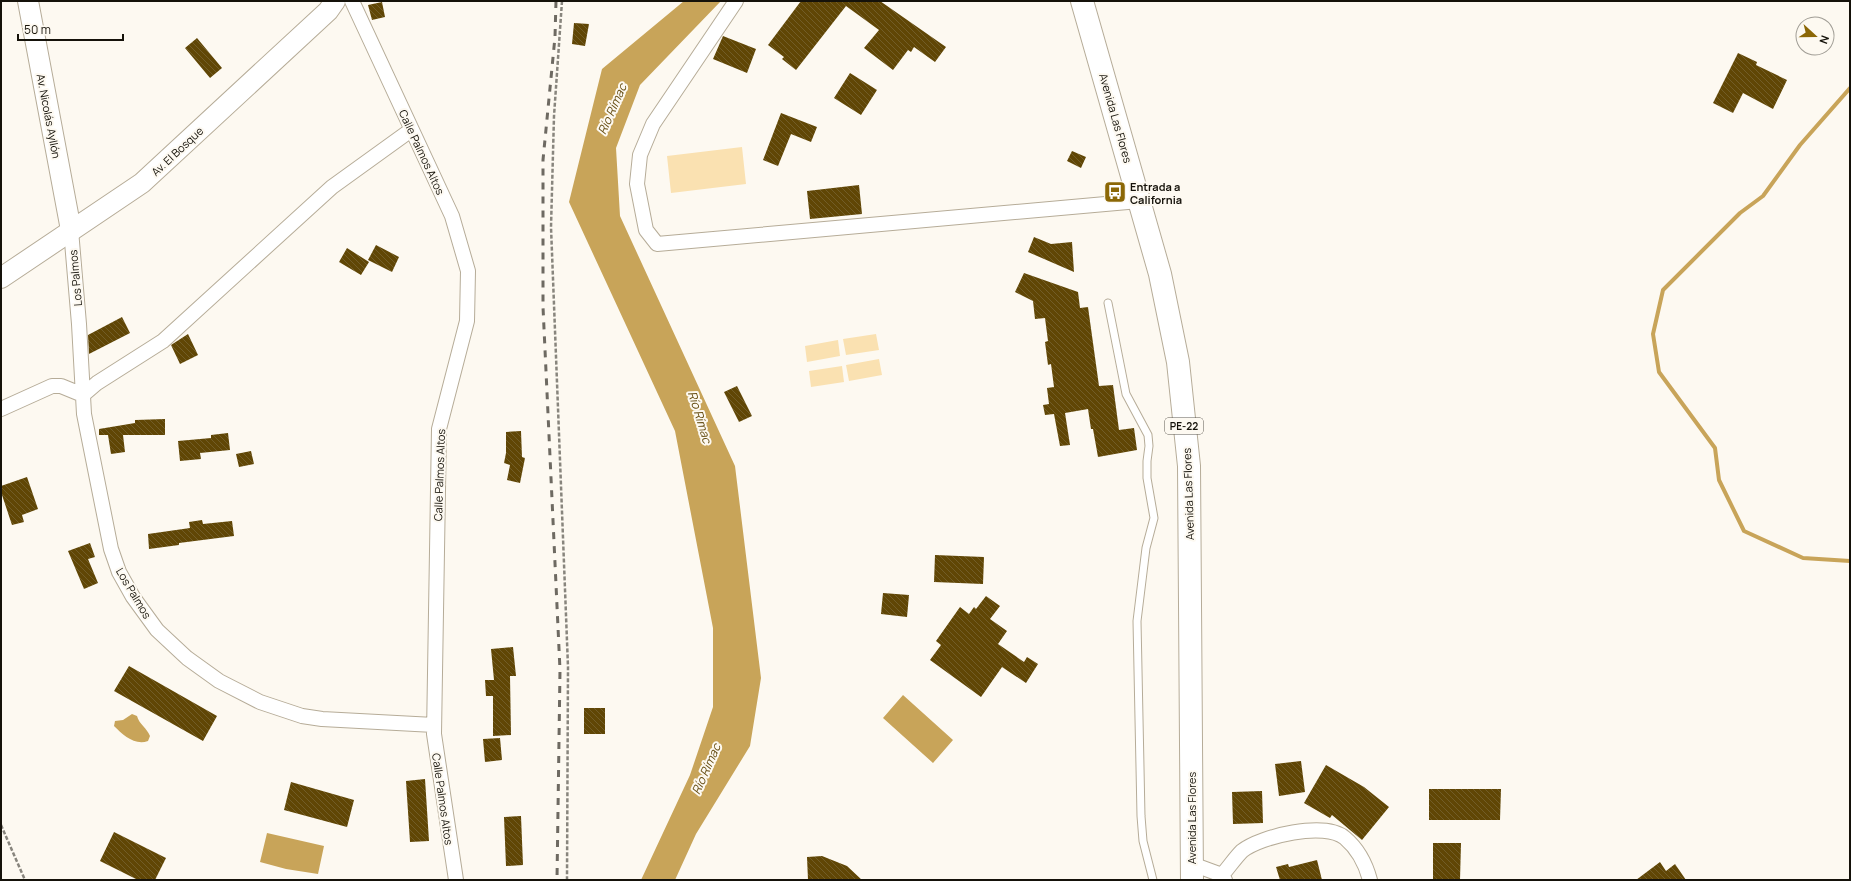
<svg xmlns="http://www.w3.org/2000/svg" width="1851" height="881" viewBox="0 0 1851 881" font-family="Manrope,sans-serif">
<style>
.pitch{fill:#fae1b1}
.water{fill:#c8a459}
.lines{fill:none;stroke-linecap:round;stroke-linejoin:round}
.stream{stroke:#c8a459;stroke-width:4}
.building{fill:url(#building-back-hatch)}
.lane-casing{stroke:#b6ac98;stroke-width:9}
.street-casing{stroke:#b6ac98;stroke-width:16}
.secondary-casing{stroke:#b6ac98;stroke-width:22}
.highway-casing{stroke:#b6ac98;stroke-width:24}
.path{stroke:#88857d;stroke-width:2.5;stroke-dasharray:4 2;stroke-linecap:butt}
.lane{stroke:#fff;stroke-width:7}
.street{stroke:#fff;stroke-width:14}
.secondary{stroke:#fff;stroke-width:20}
.highway{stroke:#fff;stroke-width:22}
.rail{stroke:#6e6a62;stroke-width:3;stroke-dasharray:7 7;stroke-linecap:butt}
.labels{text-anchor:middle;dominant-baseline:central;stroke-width:4;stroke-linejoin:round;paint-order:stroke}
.shield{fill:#fdf9f1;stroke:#5b574f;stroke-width:1}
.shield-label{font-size:10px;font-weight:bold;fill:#15120a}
.street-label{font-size:11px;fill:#15120a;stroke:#fdf9f1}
.poi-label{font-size:11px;font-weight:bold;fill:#15120a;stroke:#fdf9f1;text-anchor:start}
.water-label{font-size:12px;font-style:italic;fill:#654c11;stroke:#fdf9f1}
</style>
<defs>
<pattern id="building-back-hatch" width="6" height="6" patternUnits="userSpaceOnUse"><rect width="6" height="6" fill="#604605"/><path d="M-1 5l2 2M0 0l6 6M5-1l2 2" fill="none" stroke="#725d28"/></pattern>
</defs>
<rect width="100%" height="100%" fill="#fdf9f1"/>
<path class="pitch" d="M 742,147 L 746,184 L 671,193 L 667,156 Z
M 876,334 L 879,350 L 846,355 L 843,339 Z
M 838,340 L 840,356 L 807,362 L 805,346 Z
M 879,359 L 882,375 L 849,381 L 846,365 Z
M 842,366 L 844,382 L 811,387 L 809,371 Z"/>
<path class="water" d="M 684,1 L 721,1 L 640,85 L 616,148 L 620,216 L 735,466 L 761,678 L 750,746 L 696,834 L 675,880 L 641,880 L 690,775 L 713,707 L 713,628 L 675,431 L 569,202 L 602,69 Z
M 903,695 L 953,740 L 933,763 L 883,718 Z
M 132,714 L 137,716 C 139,724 147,728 150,736 L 148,741 C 135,746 123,735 114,726 L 115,721 L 123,720 Z
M 267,833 L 324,846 L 318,874 L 286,869 L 260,862 Z"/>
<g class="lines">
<path class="stream" d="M 1850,88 L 1800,145 L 1763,196 L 1740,213 L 1663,290 L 1653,334 L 1659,372 L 1715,448 L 1719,480 L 1744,531 L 1803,558 L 1850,561"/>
</g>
<path class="building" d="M 801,1 L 880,1 L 946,47 L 935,62 L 914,47 L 911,52 L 908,50 L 893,70 L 864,48 L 879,30 L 846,6 L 796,70 L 782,59 L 784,57 L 768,45 Z
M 382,2 L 385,17 L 372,20 L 368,5 Z
M 574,23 L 589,24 L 585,46 L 572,44 Z
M 723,36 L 756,49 L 747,73 L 713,59 Z
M 197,38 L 222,68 L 210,78 L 185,48 Z
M 1738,53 L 1757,62 L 1756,65 L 1787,80 L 1773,109 L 1743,93 L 1733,113 L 1713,103 Z
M 850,73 L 877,90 L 861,115 L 834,98 Z
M 781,113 L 817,127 L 811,142 L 791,134 L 778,166 L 763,160 Z
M 1072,151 L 1086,157 L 1081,168 L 1067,161 Z
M 859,185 L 862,214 L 810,219 L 807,191 Z
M 1034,237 L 1051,244 L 1072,242 L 1074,272 L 1028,252 Z
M 376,245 L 399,257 L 392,272 L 368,260 Z
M 347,248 L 369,262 L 361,275 L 339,262 Z
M 1024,273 L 1078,292 L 1080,308 L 1088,307 L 1099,386 L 1113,385 L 1119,430 L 1134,428 L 1137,450 L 1098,457 L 1093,429 L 1091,429 L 1088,409 L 1065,413 L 1070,445 L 1060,446 L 1054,414 L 1045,415 L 1043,405 L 1049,404 L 1047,388 L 1054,387 L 1051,364 L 1048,365 L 1045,342 L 1048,341 L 1045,318 L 1035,319 L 1033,301 L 1015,292 Z
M 122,317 L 130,333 L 89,354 L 88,335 Z
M 188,334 L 198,355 L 180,364 L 171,345 Z
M 737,386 L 752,416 L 739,422 L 724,392 Z
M 165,419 L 165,435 L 123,435 L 125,452 L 111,454 L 108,435 L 99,435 L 99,429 L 135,423 L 135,420 Z
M 521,431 L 522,457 L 525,458 L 520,483 L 507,480 L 510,465 L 504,463 L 506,453 L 506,432 Z
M 228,433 L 230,450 L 200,453 L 201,459 L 180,461 L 178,441 L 211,438 L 211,435 Z
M 251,451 L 254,464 L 239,467 L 236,454 Z
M 27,477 L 38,509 L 22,515 L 24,522 L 12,525 L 1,492 L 1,486 Z
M 202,520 L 203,524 L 232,521 L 234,536 L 179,543 L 179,545 L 149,549 L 148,534 L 190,528 L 189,522 Z
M 90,543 L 95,557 L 88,559 L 98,583 L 84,589 L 68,551 Z
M 935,555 L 984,557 L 983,584 L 934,582 Z
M 883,593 L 909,595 L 907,617 L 881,614 Z
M 986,596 L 1000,606 L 990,619 L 1007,631 L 998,644 L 1024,662 L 1027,657 L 1038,664 L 1026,683 L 1002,667 L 981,697 L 930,660 L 941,645 L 936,641 L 960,607 L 969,614 L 974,607 L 976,609 Z
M 513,647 L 516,676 L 510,676 L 511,735 L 493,736 L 493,696 L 486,696 L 485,680 L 494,680 L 491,649 Z
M 129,666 L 217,716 L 203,741 L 114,691 Z
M 584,708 L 605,708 L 605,734 L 584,734 Z
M 500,738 L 502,760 L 485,762 L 483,739 Z
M 1301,761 L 1305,792 L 1279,796 L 1275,764 Z
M 1326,765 L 1364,787 L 1389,807 L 1362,840 L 1332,815 L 1330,818 L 1304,803 Z
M 425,779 L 429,841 L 410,842 L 406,781 Z
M 291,782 L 354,800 L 347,827 L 284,810 Z
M 1429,789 L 1501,789 L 1500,820 L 1429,820 Z
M 1262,791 L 1263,823 L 1233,824 L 1232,792 Z
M 521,816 L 523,865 L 506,866 L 504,817 Z
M 114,832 L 166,858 L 155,880 L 138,880 L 100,861 Z
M 1433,843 L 1461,843 L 1460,880 L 1433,880 Z
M 822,856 L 847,866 L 862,880 L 808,880 L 807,857 Z
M 1317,860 L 1322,880 L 1280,880 L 1276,867 L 1288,864 L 1289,867 Z
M 1660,862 L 1666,871 L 1675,864 L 1686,880 L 1636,880 Z"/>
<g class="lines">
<g class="lane-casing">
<path id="lane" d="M 1108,303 L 1126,394 L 1148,435 L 1149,446 L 1147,461 L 1147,478 L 1154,518 L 1146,548 L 1137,621 L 1141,816 L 1143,841 L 1153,880"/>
</g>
<g class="street-casing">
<path id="street" d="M 352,1 L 452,216 L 468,271 L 467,321 L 439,429 L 434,734 L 456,880
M 736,1 L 653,124 L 640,155 L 637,184 L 646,230 L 657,244 L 1139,201
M 71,230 L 79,324 L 84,414 L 111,549 L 119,572 L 133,597 L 157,630 L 187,658 L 219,681 L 260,702 L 302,716 L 322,719 L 434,725
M 1,409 L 52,386 L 61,386 L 83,395 L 97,383 L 163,341 L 332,187 L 411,130
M 1192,864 L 1222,875 L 1225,880
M 1222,875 C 1229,867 1235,858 1242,851 C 1261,836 1325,821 1345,838 C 1358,849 1366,865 1370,880"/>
</g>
<g class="secondary-casing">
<path id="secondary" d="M 28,1 L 71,230
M 1,278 L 142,183 L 328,11 L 335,1"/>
</g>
<g class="highway-casing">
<path id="highway" d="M 1082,1 L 1160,274 L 1178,362 L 1189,466 L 1192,880"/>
</g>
<path class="path" d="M 562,1 L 554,116 L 551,227 L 568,667 L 567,880
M 1,825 L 25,880"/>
<use href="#lane" class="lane"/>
<use href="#street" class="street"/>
<use href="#secondary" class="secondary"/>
<use href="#highway" class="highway"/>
<path class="rail" d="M 556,1 L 555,37 L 543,160 L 543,307 L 560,670 L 557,880"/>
</g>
<defs>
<g id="bus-square" transform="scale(1.15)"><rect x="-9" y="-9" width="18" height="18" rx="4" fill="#8b6706" stroke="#fdf9f1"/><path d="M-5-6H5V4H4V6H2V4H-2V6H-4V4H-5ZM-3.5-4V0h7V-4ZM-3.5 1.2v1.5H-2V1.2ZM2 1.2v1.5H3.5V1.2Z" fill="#fff"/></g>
</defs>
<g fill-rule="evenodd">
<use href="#bus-square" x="1115" y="192"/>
</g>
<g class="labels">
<rect class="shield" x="1165" y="418" width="38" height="16" rx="3"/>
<g class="shield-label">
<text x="1184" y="426">PE-22</text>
</g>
<g class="street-label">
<text transform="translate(49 116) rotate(79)">Av. Nicolás Ayllón</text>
<text transform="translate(1116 118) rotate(74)">Avenida Las Flores</text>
<text transform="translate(177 151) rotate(-43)">Av. El Bosque</text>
<text transform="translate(422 152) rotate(65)">Calle Palmos Altos</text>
<text transform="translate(75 278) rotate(-95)">Los Palmos</text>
<text transform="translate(439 475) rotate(-88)">Calle Palmos Altos</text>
<text transform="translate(1188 494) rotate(-92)">Avenida Las Flores</text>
<text transform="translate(134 593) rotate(59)">Los Palmos</text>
<text transform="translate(443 799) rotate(82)">Calle Palmos Altos</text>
<text transform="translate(1191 818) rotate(-90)">Avenida Las Flores</text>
</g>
<g class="poi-label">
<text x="1130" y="186">Entrada a<tspan x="1130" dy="13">California</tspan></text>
</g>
<g class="water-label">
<text transform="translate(612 109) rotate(-66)">Río Rímac</text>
<text transform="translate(700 417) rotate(73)">Río Rímac</text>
<text transform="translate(706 769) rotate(-66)">Río Rímac</text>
</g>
</g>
<rect width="1851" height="881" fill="none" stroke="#15120a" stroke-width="4"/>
<g transform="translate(1815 36) rotate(111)"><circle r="19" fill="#fdf9f1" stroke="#a09d95"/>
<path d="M0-3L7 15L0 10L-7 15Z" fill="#8b6706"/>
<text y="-6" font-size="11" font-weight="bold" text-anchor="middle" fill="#15120a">N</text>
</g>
<path d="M18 34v6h105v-6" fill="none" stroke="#15120a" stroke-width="2"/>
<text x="24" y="34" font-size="12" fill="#15120a" stroke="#fdf9f1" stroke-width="3" paint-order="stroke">50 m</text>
</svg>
